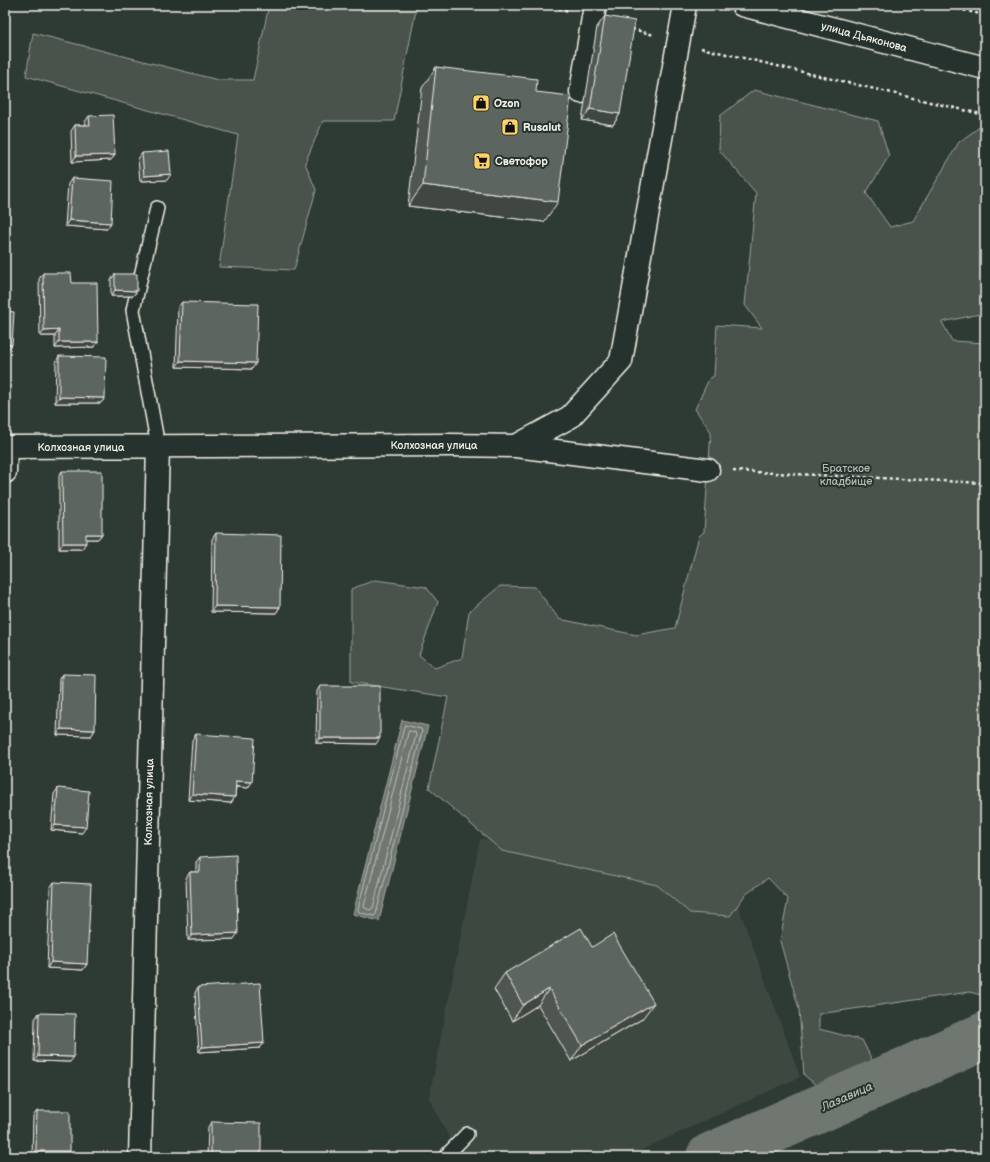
<svg xmlns="http://www.w3.org/2000/svg" width="990" height="1162" viewBox="0 0 990 1162" font-family="'Balsamiq Sans',sans-serif">
<style>
.built{fill:#3c4841}
.green{fill:#48524c;stroke:#9ea29a}
.water{fill:#6f7770;stroke:#a4a8a0}
.lines{fill:none;stroke-linecap:round;stroke-linejoin:round}
.shore{stroke:#bfc0b8;stroke-width:1}
.river{stroke:#6f7770;stroke-width:48}
.service-casing{stroke:#f4f1e8;stroke-width:16}
.minor-casing{stroke:#f4f1e8;stroke-width:25}
.secondary-casing{stroke:#f4f1e8;stroke-width:25}
.path{stroke:#f4f1e8;stroke-width:2.5;stroke-dasharray:3 3;stroke-linecap:butt}
.service{stroke:#26332d;stroke-width:13}
.minor{stroke:#26332d;stroke-width:22}
.secondary{stroke:#26332d;stroke-width:22}
.wall{fill:#4f5751;stroke:#f4f1e8}
.shaded-wall{fill:#404742;stroke:#f4f1e8}
.building{fill:#5c655e;stroke:#f4f1e8}
.labels{text-anchor:middle;dominant-baseline:central;stroke-width:4;stroke-linejoin:round;paint-order:stroke}
.street-label{font-size:11px;fill:#f4f1e8;stroke:#26332d}
.poi-label{font-size:11px;font-weight:bold;fill:#f4f1e8;stroke:#26332d;text-anchor:start}
.park-label{font-size:11px;fill:#b8b9b1;stroke:#26332d}
.water-label{font-size:12px;font-style:italic;fill:#b8bab2;stroke:#26332d}
</style>
<rect width="100%" height="100%" fill="#2e3b34"/>
<filter id="ink" filterUnits="userSpaceOnUse"><feTurbulence type="fractalNoise" baseFrequency=".025" numOctaves="2"/><feDisplacementMap in="SourceGraphic" scale="8" xChannelSelector="R" yChannelSelector="G"/><feConvolveMatrix kernelMatrix="1 2 1 2 8 2 1 2 1" color-interpolation-filters="sRGB"/></filter>
<g filter="url(#ink)">
<path class="built" d="M 480,839 L 715,842 L 800,1077 L 626,1157 L 459,1157 L 429,1098 Z"/>
<path class="green" d="M 269,5 L 417,5 L 394,121 L 323,121 L 305,163 L 316,190 L 294,270 L 219,267 L 238,135 L 26,76 L 33,33 L 218,80 L 253,80 Z
M 754,90 L 878,121 L 889,156 L 866,193 L 890,227 L 913,221 L 959,142 L 985,123 L 985,313 L 942,322 L 952,341 L 985,343 L 985,996 L 969,992 L 819,1014 L 819,1029 L 862,1040 L 874,1064 L 854,1086 L 822,1090 L 804,1075 L 799,1009 L 780,941 L 788,899 L 768,878 L 745,895 L 730,916 L 690,913 L 657,885 L 502,851 L 429,788 L 448,697 L 351,682 L 351,589 L 375,580 L 426,587 L 438,602 L 419,655 L 435,668 L 462,658 L 469,612 L 500,586 L 535,587 L 559,619 L 636,635 L 675,628 L 699,536 L 704,532 L 711,432 L 695,409 L 709,379 L 714,376 L 717,325 L 762,328 L 745,305 L 756,193 L 719,150 L 720,116 Z"/>
<path class="water" d="M 402,720 L 428,726 L 379,921 L 353,914 Z"/>
<g class="lines">
<path class="shore" d="M 405,725 L 421,729 L 422,731 L 376,914 L 374,916 L 359,912 L 358,910 Z
M 409,731 L 415,732 L 416,735 L 373,908 L 370,910 L 365,908 L 364,906 L 408,733 Z"/>
<path class="river" d="M 710,1157 L 985,1036"/>
<g class="service-casing">
<path id="service" d="M 157,208 L 133,310 L 158,446
M 445,1157 L 467,1134"/>
</g>
<g class="minor-casing">
<path id="minor" d="M 581,92 L 595,5
M 516,446 L 570,417 L 621,361 L 685,5
M 5,447 L 450,445 L 516,446 L 708,470
M 5,472 L 6,447
M 140,1157 L 158,446"/>
</g>
<g class="secondary-casing">
<path id="secondary" d="M 742,5 L 985,68"/>
</g>
<path class="path" d="M 547,5 L 569,11
M 940,5 L 985,15
M 632,29 L 654,35
M 701,48 L 985,115
M 733,471 L 985,483"/>
<use href="#service" class="service"/>
<use href="#minor" class="minor"/>
<use href="#secondary" class="secondary"/>
</g>
<path class="wall" d="M 605,16 L 620,114 L 613,125 L 582,120 L 597,27 Z
M 436,67 L 536,92 L 544,222 L 408,206 L 422,88 Z
M 89,116 L 115,155 L 111,160 L 72,162 L 71,131 L 75,125 L 86,125 L 85,122 Z
M 142,153 L 167,180 L 140,181 L 138,159 Z
M 72,178 L 107,229 L 65,226 L 68,184 Z
M 43,273 L 72,283 L 98,342 L 94,347 L 55,348 L 55,336 L 40,336 L 39,279 Z
M 115,274 L 137,291 L 133,296 L 111,296 L 111,280 Z
M 182,302 L 252,369 L 176,367 L 178,307 Z
M 59,356 L 105,398 L 101,403 L 55,403 L 56,362 Z
M 62,471 L 102,534 L 98,539 L 86,539 L 82,549 L 59,549 L 59,476 Z
M 216,533 L 280,607 L 276,613 L 211,612 L 212,539 Z
M 62,674 L 95,730 L 91,736 L 57,735 L 59,679 Z
M 320,686 L 376,744 L 316,743 L 317,691 Z
M 196,734 L 248,788 L 236,787 L 235,797 L 231,803 L 188,800 L 192,740 Z
M 58,788 L 82,833 L 51,830 L 54,794 Z
M 200,857 L 234,939 L 188,940 L 186,878 L 190,872 L 196,872 L 196,862 Z
M 54,882 L 87,964 L 83,970 L 47,968 L 50,888 Z
M 592,947 L 642,1019 L 571,1061 L 538,1005 L 512,1021 L 494,989 L 505,973 Z
M 198,987 L 264,1043 L 260,1048 L 199,1052 L 195,993 Z
M 39,1013 L 70,1062 L 34,1061 L 35,1019 Z
M 37,1111 L 70,1151 L 66,1157 L 32,1156 L 33,1116 Z
M 211,1122 L 261,1157 L 207,1157 L 208,1127 Z"/>
<path class="shaded-wall" d="M 590,109 L 620,114 L 613,125 L 582,120 Z
M 115,155 L 111,160 L 72,162 L 76,156 Z
M 171,174 L 167,180 L 140,181 L 144,176 Z
M 423,185 L 558,202 L 544,222 L 408,206 Z
M 69,220 L 111,223 L 107,229 L 65,226 Z
M 115,290 L 137,291 L 133,296 L 111,296 Z
M 59,330 L 55,336 L 40,336 L 44,331 Z
M 59,342 L 98,342 L 94,347 L 55,348 Z
M 5,344 L 12,345 L 8,350 L 5,350 Z
M 180,361 L 256,363 L 252,369 L 176,367 Z
M 59,397 L 105,398 L 101,403 L 55,403 Z
M 86,534 L 102,534 L 98,539 L 82,539 Z
M 63,543 L 86,543 L 82,549 L 59,549 Z
M 215,606 L 280,607 L 276,613 L 211,612 Z
M 61,729 L 95,730 L 91,736 L 57,735 Z
M 320,738 L 380,738 L 376,744 L 316,743 Z
M 236,781 L 252,782 L 248,788 L 232,786 Z
M 192,794 L 235,797 L 231,803 L 188,800 Z
M 55,825 L 86,827 L 82,833 L 51,830 Z
M 238,933 L 234,939 L 188,940 L 192,935 Z
M 51,962 L 87,964 L 83,970 L 47,968 Z
M 549,989 L 538,1005 L 512,1021 L 523,1005 Z
M 654,1003 L 642,1019 L 571,1061 L 582,1045 Z
M 264,1043 L 260,1048 L 199,1052 L 202,1047 Z
M 38,1056 L 74,1057 L 70,1062 L 34,1061 Z
M 36,1151 L 70,1151 L 66,1157 L 32,1156 Z"/>
<path class="building" d="M 605,16 L 635,21 L 620,114 L 590,109 Z
M 436,67 L 537,79 L 536,92 L 571,96 L 558,202 L 423,185 Z
M 5,80 L 6,80 L 5,102 Z
M 113,115 L 115,155 L 76,156 L 75,125 L 90,125 L 89,116 Z
M 169,151 L 171,174 L 144,176 L 142,153 Z
M 72,178 L 113,181 L 111,223 L 69,220 Z
M 43,273 L 71,273 L 72,283 L 97,283 L 98,342 L 59,342 L 59,330 L 44,331 Z
M 115,274 L 137,274 L 137,291 L 115,290 Z
M 182,302 L 258,304 L 256,363 L 180,361 Z
M 5,311 L 14,312 L 12,345 L 5,344 Z
M 59,356 L 106,357 L 105,398 L 59,397 Z
M 62,471 L 102,471 L 102,534 L 86,534 L 86,543 L 63,543 Z
M 216,533 L 281,535 L 280,607 L 215,606 Z
M 62,674 L 96,675 L 95,730 L 61,729 Z
M 320,686 L 380,686 L 380,738 L 320,738 Z
M 196,734 L 255,738 L 252,782 L 236,781 L 235,797 L 192,794 Z
M 58,788 L 89,791 L 86,827 L 55,825 Z
M 236,855 L 238,933 L 192,935 L 190,872 L 200,872 L 200,857 Z
M 54,882 L 91,884 L 87,964 L 51,962 Z
M 581,928 L 592,947 L 613,934 L 654,1003 L 582,1045 L 549,989 L 523,1005 L 505,973 Z
M 260,983 L 264,1043 L 202,1047 L 198,987 Z
M 39,1013 L 75,1014 L 74,1057 L 38,1056 Z
M 37,1111 L 70,1111 L 70,1151 L 36,1151 Z
M 211,1122 L 261,1123 L 261,1157 L 211,1157 Z"/>
</g>
<defs>
<g id="shop-square" transform="scale(0.9)"><rect x="-9" y="-9" width="18" height="18" rx="4" fill="#ffd166" stroke="#26332d"/><path d="M-5-2.5h2.3a2.7 3.5 0 0 1 5.4 0H5L5.5 6h-11ZM-1.5-2.5h3a1.5 2.3 0 0 0-3 0Z" fill="#111"/></g>
<g id="supermarket-square" transform="scale(0.9)"><rect x="-9" y="-9" width="18" height="18" rx="4" fill="#ffd166" stroke="#26332d"/><path d="M-6-5.5h2.5l.6 2H6L4.5 2H-2.5L-4.4-4H-6ZM-1.5 3.2a1.3 1.3 0 1 0 .1 0ZM3 3.2a1.3 1.3 0 1 0 .1 0Z" fill="#111"/></g>
</defs>
<g fill-rule="evenodd">
<use href="#shop-square" x="481" y="103"/>
<use href="#shop-square" x="510" y="127"/>
<use href="#supermarket-square" x="482" y="161"/>
</g>
<g class="labels">
<g class="street-label">
<text transform="translate(864 37) rotate(15)">улица Дьяконова</text>
<text x="434" y="445">Колхозная улица</text>
<text x="81" y="447">Колхозная улица</text>
<text transform="translate(149 802) rotate(-89)">Колхозная улица</text>
</g>
<g class="poi-label">
<text x="494" y="103">Ozon</text>
<text x="523" y="127">Rusalut</text>
<text x="495" y="161">Светофор</text>
</g>
<g class="park-label">
<text x="846" y="468">Братское<tspan x="846" dy="13">кладбище</tspan></text>
</g>
<g class="water-label">
<text transform="translate(847 1097) rotate(-24)">Лазавица</text>
</g>
</g>
<rect width="990" height="1162" fill="none" stroke="#26332d" stroke-width="20"/>
<rect x="10" y="10" width="970" height="1142" fill="none" stroke="#f4f1e8" stroke-width="1.5" filter="url(#ink)"/>
</svg>
